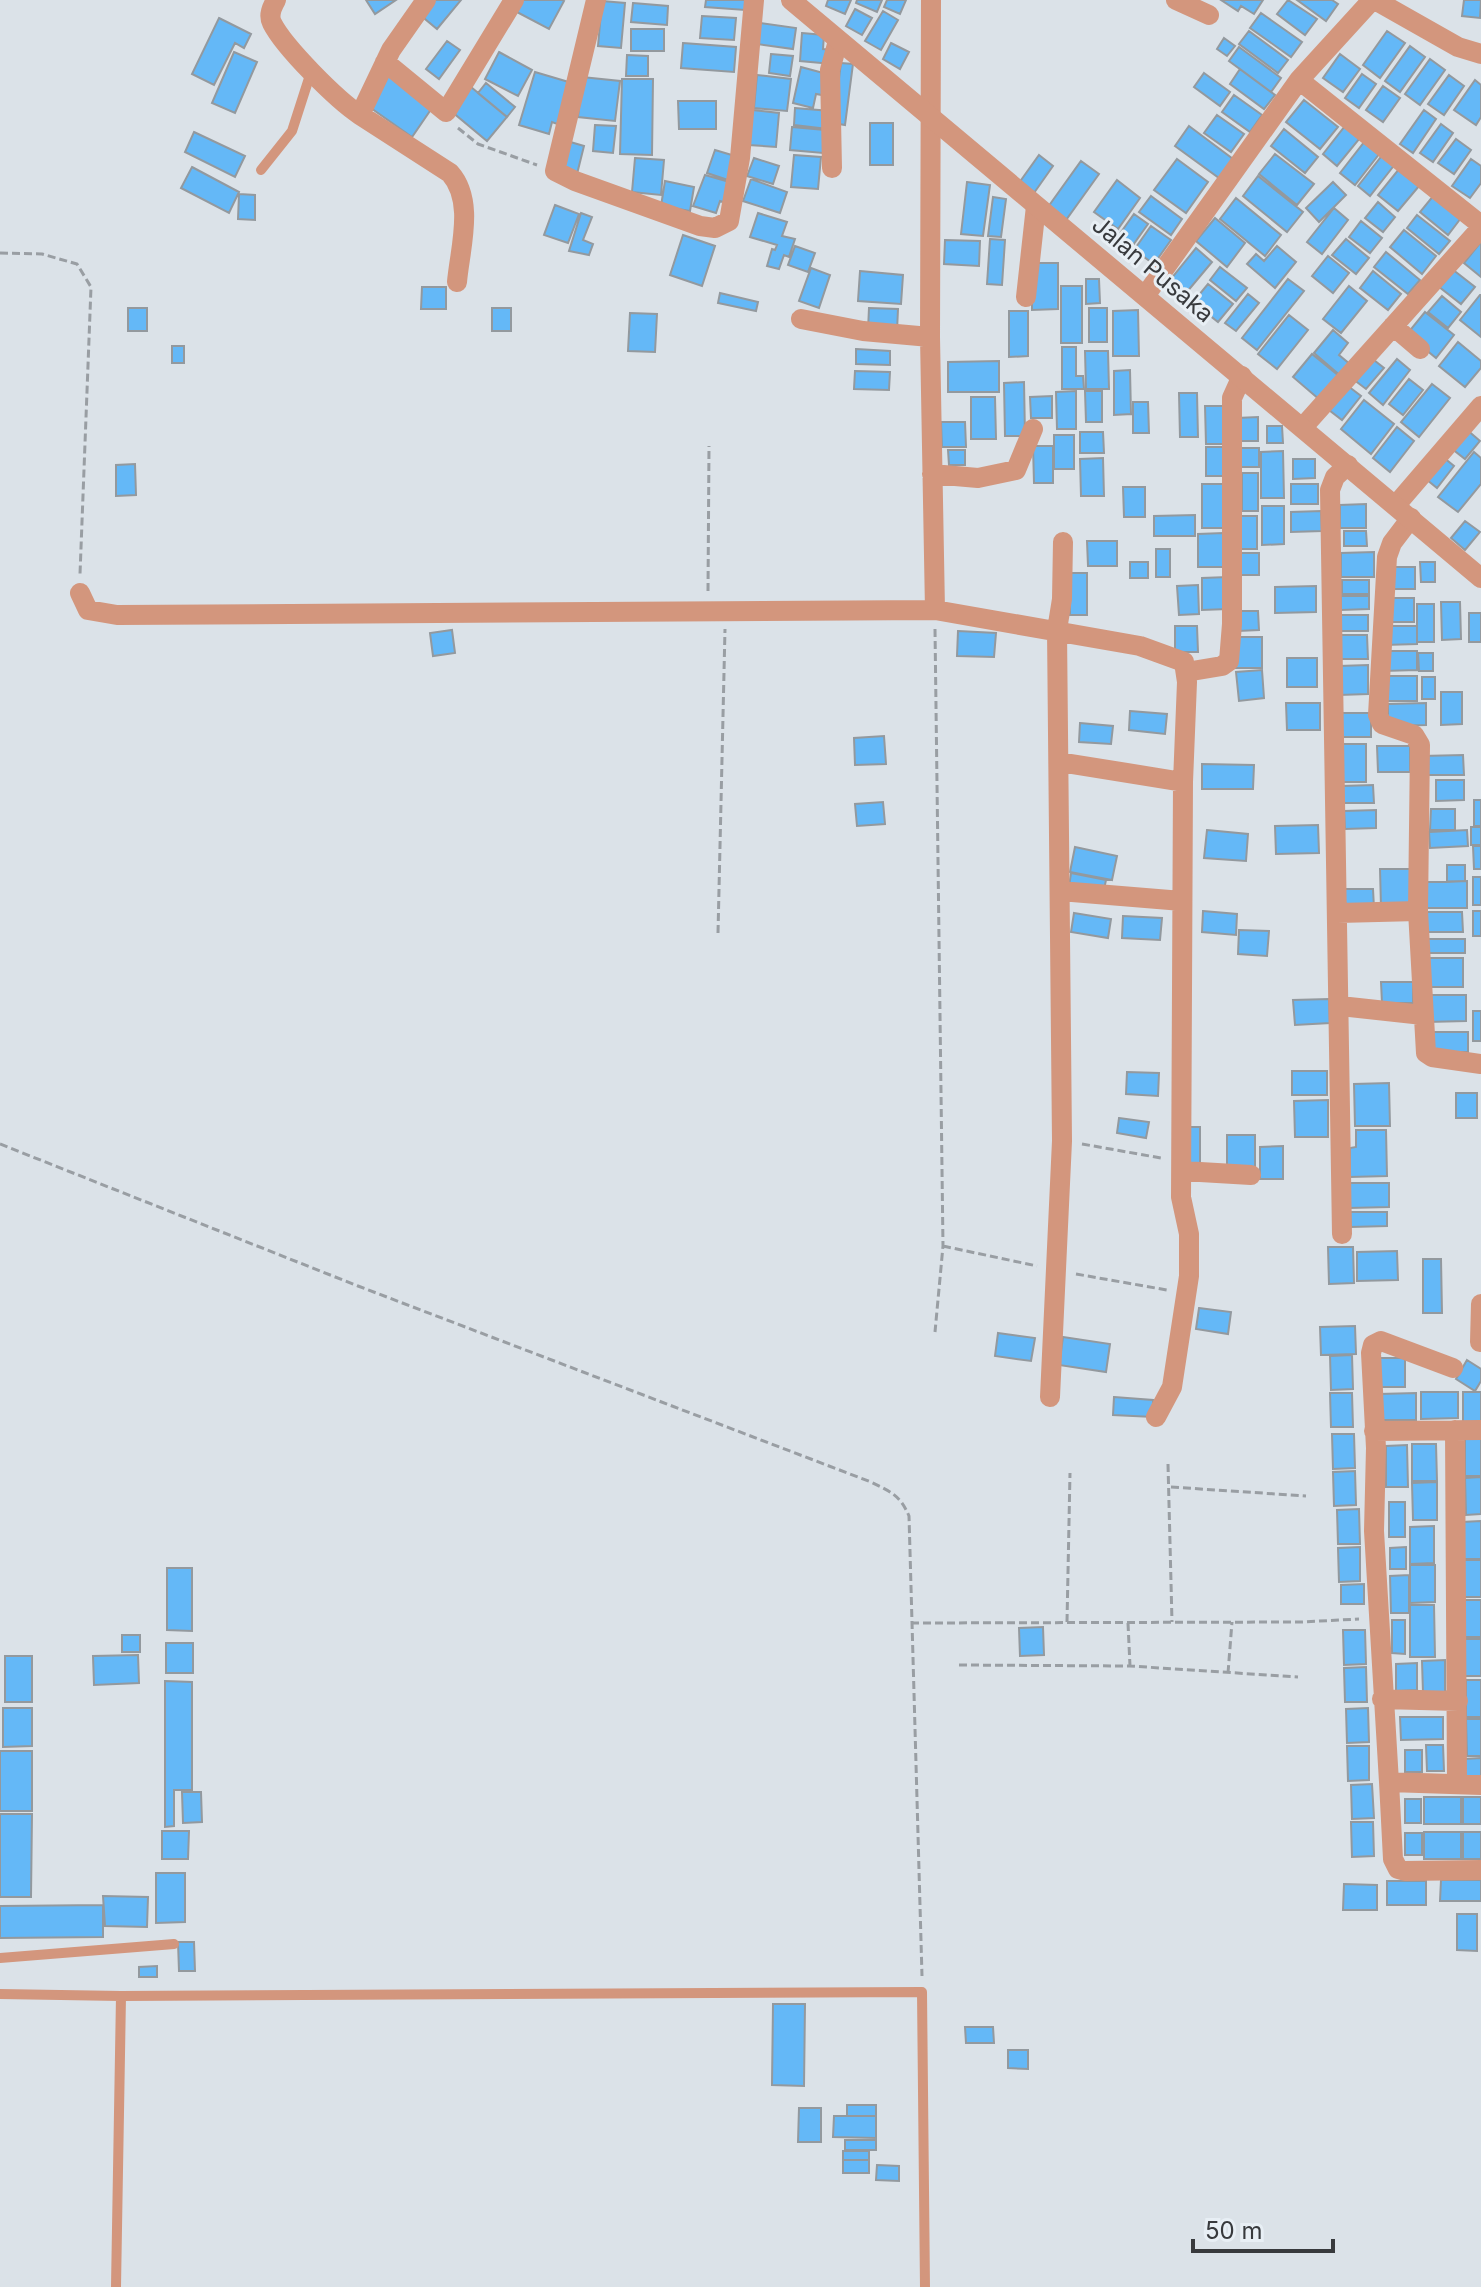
<svg xmlns="http://www.w3.org/2000/svg" width="1481" height="2287" viewBox="0 0 1481 2287" font-family="Inter,sans-serif">
<style>
.building{fill:#64b8f7;stroke:#93999e;stroke-width:2}
.lines{fill:none;stroke-linecap:round;stroke-linejoin:round}
.path{stroke:#999ea3;stroke-width:3;stroke-dasharray:8 4;stroke-linecap:butt}
.service{stroke:#d3967d;stroke-width:10}
.minor{stroke:#d3967d;stroke-width:20}
.tertiary{stroke:#d3967d;stroke-width:20}
.labels{text-anchor:middle;dominant-baseline:central;stroke-width:6;stroke-linejoin:round;paint-order:stroke}
.street-label{font-size:24px;fill:#383a3d;stroke:#e8eff5}
</style>
<rect width="100%" height="100%" fill="#dbe2e8"/>
<path class="building" d="M 366,0 L 396,0 L 375,14 Z
M 430,0 L 461,0 L 437,29 L 419,14 Z
M 521,0 L 562,0 L 564,1 L 549,29 L 515,11 Z
M 706,0 L 746,0 L 745,10 L 705,7 Z
M 828,0 L 851,0 L 845,14 L 826,6 Z
M 857,0 L 882,0 L 877,12 L 856,3 Z
M 887,0 L 906,0 L 900,14 L 884,7 Z
M 1221,0 L 1263,0 L 1254,14 L 1241,6 L 1238,11 Z
M 1288,0 L 1317,19 L 1305,35 L 1277,14 Z
M 1297,0 L 1332,0 L 1338,4 L 1326,21 Z
M 1464,0 L 1481,0 L 1480,18 L 1462,16 Z
M 602,1 L 625,3 L 621,48 L 598,46 Z
M 633,3 L 668,6 L 667,25 L 631,22 Z
M 855,9 L 872,18 L 862,35 L 846,26 Z
M 883,11 L 898,20 L 881,50 L 865,41 Z
M 1261,13 L 1302,42 L 1291,57 L 1250,28 Z
M 702,16 L 736,18 L 734,40 L 700,38 Z
M 219,18 L 251,34 L 244,48 L 235,43 L 214,85 L 192,74 Z
M 760,23 L 796,28 L 793,49 L 757,44 Z
M 631,29 L 664,29 L 664,51 L 631,51 Z
M 1249,31 L 1288,60 L 1278,73 L 1239,44 Z
M 1387,31 L 1405,43 L 1380,78 L 1363,65 Z
M 802,33 L 824,35 L 823,49 L 833,50 L 832,64 L 800,61 Z
M 1224,38 L 1235,46 L 1227,56 L 1217,49 Z
M 447,41 L 460,50 L 439,79 L 426,69 Z
M 683,43 L 736,47 L 734,72 L 681,68 Z
M 891,43 L 909,52 L 900,69 L 883,59 Z
M 1410,46 L 1425,57 L 1400,92 L 1385,81 Z
M 1239,47 L 1281,78 L 1271,92 L 1229,61 Z
M 234,52 L 257,62 L 235,113 L 212,103 Z
M 499,52 L 532,70 L 518,96 L 485,79 Z
M 771,54 L 793,56 L 790,76 L 769,73 Z
M 1340,54 L 1360,69 L 1343,92 L 1323,78 Z
M 627,55 L 648,56 L 648,76 L 626,76 Z
M 1430,59 L 1445,70 L 1420,105 L 1405,94 Z
M 841,63 L 853,64 L 845,125 L 833,123 Z
M 801,67 L 827,74 L 822,95 L 816,94 L 813,108 L 793,103 Z
M 1240,69 L 1275,95 L 1264,109 L 1230,84 Z
M 535,72 L 572,83 L 560,125 L 552,122 L 549,134 L 519,125 Z
M 1204,73 L 1230,92 L 1220,106 L 1194,87 Z
M 389,74 L 434,105 L 412,137 L 368,106 Z
M 1362,74 L 1376,84 L 1359,108 L 1345,98 Z
M 757,75 L 791,79 L 787,111 L 754,108 Z
M 1449,75 L 1464,86 L 1444,115 L 1428,104 Z
M 582,77 L 620,81 L 615,121 L 578,117 Z
M 622,79 L 653,79 L 652,155 L 620,154 Z
M 1475,80 L 1481,85 L 1481,117 L 1476,125 L 1454,110 Z
M 486,83 L 515,107 L 507,117 L 478,93 Z
M 1383,86 L 1400,98 L 1383,122 L 1366,110 Z
M 471,87 L 507,117 L 487,141 L 451,111 Z
M 1234,95 L 1262,115 L 1250,132 L 1222,112 Z
M 1304,100 L 1338,127 L 1320,149 L 1286,122 Z
M 678,101 L 716,101 L 716,129 L 679,129 Z
M 795,108 L 830,111 L 828,129 L 794,125 Z
M 752,110 L 779,113 L 776,147 L 749,145 Z
M 1424,110 L 1436,119 L 1413,153 L 1400,144 Z
M 1217,115 L 1244,134 L 1231,152 L 1204,133 Z
M 870,123 L 893,123 L 893,165 L 870,165 Z
M 1441,124 L 1453,133 L 1433,162 L 1420,153 Z
M 595,125 L 616,126 L 613,153 L 593,151 Z
M 1189,126 L 1233,159 L 1219,178 L 1175,146 Z
M 1345,126 L 1360,138 L 1337,166 L 1323,154 Z
M 792,127 L 825,130 L 823,153 L 790,150 Z
M 1284,129 L 1318,157 L 1305,173 L 1271,146 Z
M 194,132 L 245,156 L 235,177 L 185,152 Z
M 1456,139 L 1471,150 L 1454,174 L 1438,163 Z
M 567,141 L 584,146 L 577,174 L 559,170 Z
M 1365,141 L 1380,153 L 1355,185 L 1340,173 Z
M 715,150 L 735,156 L 728,180 L 707,173 Z
M 1384,153 L 1396,163 L 1370,196 L 1358,186 Z
M 1275,154 L 1314,184 L 1297,205 L 1259,174 Z
M 794,155 L 821,157 L 818,189 L 791,187 Z
M 1039,155 L 1053,166 L 1034,193 L 1019,183 Z
M 635,158 L 664,160 L 661,195 L 632,192 Z
M 754,158 L 779,166 L 773,184 L 747,176 Z
M 1177,159 L 1208,182 L 1186,213 L 1154,190 Z
M 1471,159 L 1481,166 L 1481,183 L 1470,198 L 1452,186 Z
M 1081,161 L 1099,174 L 1066,220 L 1048,207 Z
M 192,167 L 239,192 L 229,213 L 181,188 Z
M 1399,169 L 1419,186 L 1398,211 L 1378,195 Z
M 705,175 L 733,183 L 727,203 L 720,201 L 716,213 L 693,206 Z
M 1258,176 L 1303,212 L 1287,232 L 1243,196 Z
M 751,179 L 787,192 L 780,213 L 743,201 Z
M 1117,180 L 1140,198 L 1118,229 L 1094,212 Z
M 665,181 L 694,187 L 690,211 L 661,206 Z
M 967,182 L 990,185 L 983,236 L 961,234 Z
M 1333,182 L 1346,195 L 1319,222 L 1306,208 Z
M 239,194 L 255,195 L 255,220 L 238,219 Z
M 1434,195 L 1461,218 L 1448,235 L 1420,212 Z
M 1151,196 L 1182,219 L 1171,235 L 1139,212 Z
M 993,197 L 1006,199 L 1001,237 L 988,236 Z
M 1236,198 L 1281,235 L 1265,256 L 1220,219 Z
M 1378,202 L 1395,217 L 1383,232 L 1365,218 Z
M 555,205 L 579,214 L 568,243 L 544,235 Z
M 1334,208 L 1348,220 L 1322,254 L 1307,242 Z
M 581,213 L 592,217 L 583,240 L 593,244 L 589,255 L 569,251 Z
M 758,213 L 787,222 L 782,236 L 795,239 L 789,257 L 784,255 L 779,269 L 767,266 L 772,249 L 775,250 L 777,245 L 750,237 Z
M 1134,214 L 1148,224 L 1133,245 L 1119,235 Z
M 1417,215 L 1450,241 L 1439,254 L 1407,228 Z
M 1215,218 L 1245,243 L 1227,267 L 1196,241 Z
M 1361,221 L 1382,238 L 1370,253 L 1349,237 Z
M 1151,226 L 1171,240 L 1154,264 L 1134,250 Z
M 1404,230 L 1436,256 L 1422,274 L 1390,247 Z
M 683,235 L 715,246 L 702,286 L 670,275 Z
M 990,239 L 1005,240 L 1002,285 L 987,284 Z
M 1346,239 L 1369,258 L 1356,274 L 1332,255 Z
M 945,240 L 980,241 L 979,266 L 944,264 Z
M 1481,242 L 1481,277 L 1464,263 Z
M 795,246 L 815,253 L 808,272 L 788,265 Z
M 1277,246 L 1296,262 L 1275,288 L 1247,264 L 1256,254 L 1264,261 Z
M 1196,248 L 1212,262 L 1186,293 L 1170,280 Z
M 1386,252 L 1420,280 L 1408,294 L 1374,267 Z
M 1328,256 L 1349,273 L 1333,293 L 1312,276 Z
M 1032,263 L 1058,263 L 1058,309 L 1032,310 Z
M 1220,267 L 1247,288 L 1236,301 L 1210,280 Z
M 811,268 L 830,275 L 819,308 L 799,301 Z
M 1452,269 L 1475,287 L 1461,304 L 1438,286 Z
M 860,271 L 903,275 L 901,304 L 858,301 Z
M 1373,271 L 1401,294 L 1388,310 L 1360,288 Z
M 1086,279 L 1099,279 L 1100,303 L 1086,304 Z
M 1288,279 L 1304,291 L 1257,350 L 1242,338 Z
M 1208,284 L 1233,304 L 1218,322 L 1193,302 Z
M 1061,286 L 1082,286 L 1082,343 L 1061,343 Z
M 1349,286 L 1367,301 L 1341,333 L 1323,319 Z
M 422,287 L 446,287 L 446,309 L 421,309 Z
M 720,293 L 758,302 L 756,311 L 718,303 Z
M 1248,294 L 1259,303 L 1236,331 L 1225,323 Z
M 1480,295 L 1481,295 L 1481,337 L 1460,320 Z
M 1442,296 L 1461,312 L 1448,328 L 1428,312 Z
M 128,308 L 147,308 L 147,331 L 128,331 Z
M 492,308 L 511,308 L 511,331 L 492,331 Z
M 869,308 L 898,309 L 897,331 L 868,330 Z
M 1089,308 L 1107,308 L 1107,342 L 1089,342 Z
M 1138,310 L 1139,356 L 1113,356 L 1113,311 Z
M 1009,311 L 1028,311 L 1028,356 L 1009,357 Z
M 1425,312 L 1454,335 L 1436,358 L 1407,334 Z
M 630,313 L 657,314 L 655,352 L 628,351 Z
M 1289,315 L 1308,330 L 1277,369 L 1258,354 Z
M 1333,330 L 1348,343 L 1339,355 L 1351,365 L 1342,377 L 1314,353 Z
M 1458,342 L 1481,361 L 1481,368 L 1465,387 L 1439,366 Z
M 172,346 L 184,346 L 184,363 L 172,363 Z
M 1062,347 L 1076,347 L 1076,376 L 1083,376 L 1084,389 L 1062,389 Z
M 856,349 L 890,351 L 890,365 L 856,364 Z
M 1085,351 L 1108,351 L 1109,389 L 1086,389 Z
M 1312,354 L 1339,376 L 1320,400 L 1293,377 Z
M 1370,357 L 1384,368 L 1366,389 L 1353,379 Z
M 1397,359 L 1410,370 L 1383,405 L 1369,393 Z
M 999,361 L 999,392 L 948,392 L 948,362 Z
M 1130,370 L 1131,414 L 1114,415 L 1114,371 Z
M 855,371 L 890,372 L 889,390 L 854,389 Z
M 1409,379 L 1423,390 L 1403,415 L 1389,404 Z
M 1024,382 L 1025,436 L 1005,436 L 1004,383 Z
M 1432,384 L 1450,398 L 1419,437 L 1401,422 Z
M 1348,386 L 1361,396 L 1342,420 L 1329,410 Z
M 1076,391 L 1076,429 L 1057,429 L 1056,392 Z
M 1085,391 L 1102,391 L 1102,422 L 1086,422 Z
M 1179,393 L 1197,393 L 1198,437 L 1180,437 Z
M 1052,396 L 1052,418 L 1031,418 L 1030,397 Z
M 971,397 L 995,397 L 996,439 L 971,439 Z
M 1364,400 L 1394,424 L 1371,454 L 1341,429 Z
M 1133,402 L 1148,402 L 1149,433 L 1133,433 Z
M 1205,406 L 1226,406 L 1227,444 L 1206,444 Z
M 1258,417 L 1258,441 L 1237,441 L 1237,418 Z
M 941,422 L 965,422 L 966,447 L 942,447 Z
M 1267,426 L 1282,426 L 1283,443 L 1267,443 Z
M 1397,427 L 1414,441 L 1390,472 L 1373,458 Z
M 1466,429 L 1480,441 L 1465,459 L 1451,448 Z
M 1080,432 L 1103,432 L 1104,453 L 1080,453 Z
M 1054,435 L 1074,435 L 1074,469 L 1054,469 Z
M 1033,446 L 1053,446 L 1053,483 L 1034,483 Z
M 1206,447 L 1228,447 L 1228,476 L 1206,476 Z
M 1237,448 L 1259,448 L 1259,467 L 1238,467 Z
M 948,450 L 965,450 L 965,465 L 949,465 Z
M 1283,451 L 1284,498 L 1261,498 L 1261,452 Z
M 1474,452 L 1481,458 L 1481,484 L 1458,512 L 1438,497 Z
M 1443,457 L 1454,466 L 1437,488 L 1426,479 Z
M 1103,458 L 1104,496 L 1081,496 L 1080,459 Z
M 1293,459 L 1315,459 L 1315,478 L 1293,479 Z
M 135,464 L 136,495 L 116,496 L 116,465 Z
M 1242,473 L 1258,473 L 1258,511 L 1242,511 Z
M 1202,484 L 1227,484 L 1227,528 L 1202,528 Z
M 1291,484 L 1318,484 L 1318,504 L 1291,504 Z
M 1123,487 L 1145,487 L 1145,517 L 1124,517 Z
M 1366,504 L 1366,528 L 1340,528 L 1340,505 Z
M 1262,506 L 1284,506 L 1284,544 L 1262,545 Z
M 1321,511 L 1322,531 L 1291,532 L 1291,512 Z
M 1195,515 L 1195,536 L 1154,536 L 1154,516 Z
M 1238,516 L 1257,516 L 1257,549 L 1238,549 Z
M 1465,521 L 1480,532 L 1465,550 L 1451,538 Z
M 1344,531 L 1366,531 L 1367,546 L 1344,546 Z
M 1223,533 L 1223,567 L 1198,567 L 1198,534 Z
M 1087,541 L 1117,541 L 1117,566 L 1088,566 Z
M 1156,549 L 1170,549 L 1170,577 L 1156,577 Z
M 1374,552 L 1374,577 L 1341,577 L 1341,553 Z
M 1238,553 L 1259,553 L 1259,575 L 1238,575 Z
M 1130,562 L 1148,562 L 1148,578 L 1130,578 Z
M 1420,562 L 1435,562 L 1435,582 L 1421,582 Z
M 1389,567 L 1415,567 L 1415,589 L 1389,589 Z
M 1070,573 L 1087,573 L 1087,615 L 1070,615 Z
M 1228,577 L 1228,609 L 1202,610 L 1202,578 Z
M 1342,580 L 1369,580 L 1369,594 L 1342,594 Z
M 1198,585 L 1199,614 L 1179,615 L 1177,586 Z
M 1316,586 L 1316,612 L 1275,613 L 1275,587 Z
M 1341,596 L 1369,596 L 1369,609 L 1341,610 Z
M 1387,598 L 1414,598 L 1414,622 L 1387,622 Z
M 1441,602 L 1460,602 L 1461,639 L 1442,640 Z
M 1417,604 L 1434,604 L 1434,642 L 1417,642 Z
M 1238,611 L 1258,611 L 1259,630 L 1238,631 Z
M 1469,613 L 1481,613 L 1481,642 L 1469,642 Z
M 1341,615 L 1368,615 L 1368,631 L 1341,631 Z
M 1175,626 L 1197,626 L 1198,652 L 1175,652 Z
M 1383,626 L 1417,626 L 1417,644 L 1384,645 Z
M 452,630 L 455,653 L 433,656 L 430,633 Z
M 958,631 L 996,633 L 994,657 L 957,656 Z
M 1340,635 L 1367,635 L 1368,659 L 1340,659 Z
M 1235,637 L 1262,637 L 1262,668 L 1236,668 Z
M 1383,651 L 1417,651 L 1417,670 L 1383,671 Z
M 1418,653 L 1433,653 L 1433,671 L 1419,671 Z
M 1287,658 L 1317,658 L 1317,687 L 1287,687 Z
M 1368,665 L 1368,694 L 1339,695 L 1339,666 Z
M 1262,670 L 1264,698 L 1239,701 L 1236,672 Z
M 1383,676 L 1417,676 L 1417,701 L 1383,701 Z
M 1422,677 L 1435,677 L 1435,699 L 1422,699 Z
M 1441,692 L 1462,692 L 1462,724 L 1441,725 Z
M 1286,703 L 1320,703 L 1320,730 L 1287,730 Z
M 1426,703 L 1426,725 L 1388,726 L 1388,704 Z
M 1130,711 L 1167,714 L 1165,734 L 1129,730 Z
M 1340,713 L 1371,713 L 1371,737 L 1340,737 Z
M 1080,723 L 1113,726 L 1111,744 L 1079,742 Z
M 884,736 L 886,764 L 855,765 L 854,738 Z
M 1342,744 L 1366,744 L 1366,782 L 1342,782 Z
M 1377,746 L 1410,746 L 1410,772 L 1378,772 Z
M 1463,755 L 1464,775 L 1422,775 L 1422,756 Z
M 1202,764 L 1254,765 L 1253,789 L 1202,789 Z
M 1436,780 L 1464,780 L 1464,800 L 1436,801 Z
M 1373,785 L 1374,803 L 1342,803 L 1342,786 Z
M 1474,800 L 1481,800 L 1481,826 L 1474,826 Z
M 883,802 L 885,824 L 857,826 L 855,804 Z
M 1431,809 L 1455,809 L 1455,830 L 1430,830 Z
M 1376,810 L 1376,828 L 1345,829 L 1344,811 Z
M 1318,825 L 1319,853 L 1276,854 L 1275,826 Z
M 1471,827 L 1481,827 L 1481,845 L 1471,845 Z
M 1207,830 L 1248,834 L 1246,861 L 1204,858 Z
M 1467,830 L 1468,846 L 1430,848 L 1429,832 Z
M 1473,846 L 1481,846 L 1481,869 L 1474,869 Z
M 1075,847 L 1117,856 L 1112,880 L 1070,872 Z
M 1447,865 L 1465,865 L 1465,881 L 1447,882 Z
M 1380,869 L 1410,869 L 1410,906 L 1381,907 Z
M 1071,873 L 1106,880 L 1103,894 L 1069,887 Z
M 1473,877 L 1481,877 L 1481,905 L 1473,905 Z
M 1467,881 L 1467,908 L 1427,908 L 1427,882 Z
M 1344,889 L 1373,889 L 1374,908 L 1345,908 Z
M 1203,911 L 1237,914 L 1236,935 L 1202,932 Z
M 1473,911 L 1481,911 L 1481,936 L 1473,936 Z
M 1425,912 L 1462,912 L 1463,932 L 1425,932 Z
M 1074,913 L 1111,919 L 1108,938 L 1071,932 Z
M 1123,916 L 1162,918 L 1160,940 L 1122,938 Z
M 1239,930 L 1269,931 L 1267,956 L 1238,954 Z
M 1427,939 L 1465,939 L 1465,953 L 1427,953 Z
M 1428,958 L 1463,958 L 1463,987 L 1428,987 Z
M 1381,982 L 1413,982 L 1413,1003 L 1382,1003 Z
M 1427,995 L 1466,995 L 1466,1021 L 1427,1022 Z
M 1329,999 L 1330,1023 L 1295,1025 L 1293,1000 Z
M 1473,1011 L 1481,1011 L 1481,1041 L 1473,1041 Z
M 1431,1032 L 1468,1032 L 1468,1052 L 1431,1052 Z
M 1292,1071 L 1327,1071 L 1327,1095 L 1292,1095 Z
M 1127,1072 L 1159,1073 L 1158,1096 L 1126,1094 Z
M 1389,1083 L 1390,1126 L 1355,1126 L 1354,1084 Z
M 1456,1093 L 1477,1093 L 1477,1118 L 1456,1118 Z
M 1328,1100 L 1328,1137 L 1295,1137 L 1294,1101 Z
M 1119,1118 L 1149,1122 L 1146,1138 L 1117,1133 Z
M 1186,1127 L 1200,1127 L 1200,1167 L 1186,1167 Z
M 1356,1130 L 1386,1130 L 1387,1176 L 1350,1177 L 1350,1148 L 1356,1147 Z
M 1227,1135 L 1255,1135 L 1255,1172 L 1227,1172 Z
M 1283,1146 L 1283,1179 L 1260,1179 L 1260,1147 Z
M 1349,1183 L 1389,1183 L 1389,1207 L 1349,1208 Z
M 1350,1212 L 1387,1212 L 1387,1226 L 1351,1227 Z
M 1328,1247 L 1353,1247 L 1354,1283 L 1329,1284 Z
M 1397,1251 L 1398,1280 L 1357,1281 L 1357,1252 Z
M 1423,1259 L 1441,1259 L 1442,1313 L 1423,1313 Z
M 1199,1308 L 1231,1312 L 1228,1334 L 1196,1329 Z
M 1355,1326 L 1356,1354 L 1321,1355 L 1320,1327 Z
M 998,1333 L 1035,1338 L 1031,1361 L 995,1356 Z
M 1063,1337 L 1110,1344 L 1106,1372 L 1059,1365 Z
M 1352,1355 L 1353,1389 L 1331,1390 L 1330,1356 Z
M 1375,1358 L 1405,1358 L 1405,1387 L 1375,1387 Z
M 1467,1360 L 1481,1369 L 1481,1381 L 1475,1391 L 1456,1379 Z
M 1421,1392 L 1458,1392 L 1458,1418 L 1421,1419 Z
M 1463,1392 L 1481,1392 L 1481,1422 L 1463,1422 Z
M 1330,1393 L 1352,1393 L 1353,1427 L 1331,1427 Z
M 1416,1393 L 1416,1420 L 1379,1420 L 1379,1394 Z
M 1114,1397 L 1153,1400 L 1153,1417 L 1113,1415 Z
M 1332,1434 L 1354,1434 L 1355,1468 L 1333,1469 Z
M 1465,1439 L 1481,1439 L 1481,1476 L 1465,1476 Z
M 1412,1444 L 1436,1444 L 1437,1481 L 1412,1481 Z
M 1407,1445 L 1408,1487 L 1386,1487 L 1386,1446 Z
M 1355,1471 L 1356,1505 L 1334,1506 L 1333,1472 Z
M 1481,1477 L 1481,1514 L 1466,1515 L 1465,1478 Z
M 1437,1482 L 1437,1520 L 1413,1520 L 1412,1483 Z
M 1389,1502 L 1405,1502 L 1405,1537 L 1389,1537 Z
M 1359,1509 L 1360,1544 L 1338,1544 L 1337,1510 Z
M 1481,1521 L 1481,1559 L 1463,1559 L 1462,1522 Z
M 1434,1526 L 1434,1563 L 1410,1564 L 1410,1527 Z
M 1360,1547 L 1360,1581 L 1339,1582 L 1338,1548 Z
M 1406,1547 L 1406,1569 L 1390,1569 L 1390,1548 Z
M 1463,1560 L 1481,1560 L 1481,1597 L 1463,1597 Z
M 1410,1565 L 1435,1565 L 1435,1602 L 1410,1603 Z
M 167,1568 L 192,1568 L 192,1631 L 167,1630 Z
M 1409,1575 L 1409,1613 L 1391,1613 L 1390,1576 Z
M 1364,1584 L 1364,1604 L 1341,1604 L 1341,1585 Z
M 1463,1600 L 1481,1600 L 1481,1637 L 1463,1637 Z
M 1410,1605 L 1434,1605 L 1435,1657 L 1410,1657 Z
M 1392,1620 L 1405,1620 L 1405,1654 L 1392,1653 Z
M 1043,1627 L 1044,1655 L 1020,1656 L 1019,1628 Z
M 1343,1630 L 1365,1630 L 1366,1664 L 1344,1665 Z
M 122,1635 L 140,1635 L 140,1652 L 122,1652 Z
M 1464,1639 L 1481,1639 L 1481,1676 L 1464,1676 Z
M 166,1643 L 193,1643 L 193,1673 L 166,1673 Z
M 138,1655 L 139,1683 L 94,1685 L 93,1656 Z
M 5,1656 L 32,1656 L 32,1702 L 5,1702 Z
M 1445,1660 L 1445,1692 L 1423,1693 L 1422,1661 Z
M 1417,1663 L 1417,1690 L 1396,1691 L 1396,1664 Z
M 1366,1667 L 1367,1702 L 1345,1702 L 1344,1668 Z
M 1466,1680 L 1481,1680 L 1481,1717 L 1466,1717 Z
M 165,1681 L 192,1682 L 192,1790 L 174,1790 L 174,1826 L 165,1827 Z
M 3,1708 L 32,1708 L 32,1746 L 3,1747 Z
M 1368,1708 L 1369,1742 L 1347,1743 L 1346,1709 Z
M 1400,1717 L 1443,1717 L 1443,1739 L 1401,1740 Z
M 1466,1719 L 1481,1719 L 1481,1756 L 1467,1756 Z
M 1426,1745 L 1443,1745 L 1444,1771 L 1427,1771 Z
M 1347,1746 L 1369,1746 L 1369,1780 L 1348,1781 Z
M 1405,1750 L 1422,1750 L 1422,1772 L 1405,1772 Z
M 0,1751 L 32,1751 L 32,1811 L 0,1811 Z
M 1481,1758 L 1481,1780 L 1465,1781 L 1464,1759 Z
M 1372,1784 L 1374,1818 L 1352,1819 L 1351,1785 Z
M 182,1792 L 201,1792 L 202,1822 L 183,1823 Z
M 1424,1797 L 1461,1797 L 1461,1824 L 1424,1824 Z
M 1463,1797 L 1481,1797 L 1481,1824 L 1463,1824 Z
M 1405,1799 L 1421,1799 L 1421,1823 L 1405,1823 Z
M 0,1814 L 32,1814 L 31,1897 L 0,1897 Z
M 1351,1822 L 1373,1822 L 1374,1856 L 1352,1857 Z
M 162,1831 L 189,1831 L 188,1859 L 162,1859 Z
M 1424,1832 L 1461,1832 L 1461,1859 L 1424,1859 Z
M 1463,1832 L 1481,1832 L 1481,1859 L 1463,1859 Z
M 1405,1833 L 1422,1833 L 1422,1855 L 1405,1855 Z
M 156,1873 L 185,1873 L 185,1922 L 156,1923 Z
M 1441,1880 L 1481,1880 L 1481,1901 L 1440,1901 Z
M 1387,1881 L 1426,1881 L 1426,1905 L 1387,1905 Z
M 1344,1884 L 1377,1885 L 1377,1910 L 1343,1910 Z
M 103,1896 L 148,1897 L 147,1927 L 105,1926 Z
M 103,1905 L 103,1937 L 0,1938 L 0,1906 Z
M 1457,1914 L 1477,1914 L 1477,1951 L 1457,1950 Z
M 178,1942 L 194,1942 L 195,1971 L 179,1971 Z
M 157,1966 L 157,1977 L 139,1977 L 139,1967 Z
M 773,2004 L 805,2004 L 804,2086 L 772,2085 Z
M 965,2027 L 993,2027 L 994,2043 L 966,2043 Z
M 1008,2050 L 1028,2050 L 1028,2069 L 1008,2068 Z
M 847,2105 L 876,2105 L 876,2116 L 847,2116 Z
M 799,2108 L 821,2108 L 821,2142 L 798,2142 Z
M 834,2116 L 876,2116 L 876,2138 L 833,2137 Z
M 845,2140 L 876,2140 L 876,2150 L 845,2150 Z
M 843,2151 L 869,2151 L 869,2160 L 843,2160 Z
M 843,2160 L 869,2160 L 869,2173 L 843,2173 Z
M 877,2165 L 899,2166 L 899,2181 L 876,2180 Z"/>
<g class="lines">
<path class="path" d="M 458,128 L 478,144 L 537,165
M 0,253 L 42,254 L 77,264 L 91,287 L 80,574
M 708,591 L 709,446
M 935,629 L 943,1246 L 935,1332
M 718,933 L 725,629
M 0,1144 L 358,1286 L 871,1482 C 891,1492 900,1495 909,1516 L 922,1976
M 1082,1144 L 1161,1158
M 943,1246 L 1037,1266
M 1076,1274 L 1167,1290
M 1168,1464 L 1172,1622
M 1171,1487 L 1306,1496
M 1067,1622 L 1070,1473
M 911,1623 L 1302,1622 L 1359,1619
M 1128,1623 L 1130,1666
M 959,1665 L 1130,1666 L 1298,1677
M 1228,1673 L 1232,1622"/>
<path class="service" d="M 261,170 L 292,131 L 311,72
M 0,1958 L 174,1944
M 0,1994 L 121,1996 L 922,1992 L 925,2287
M 116,2287 L 121,1996"/>
<path class="minor" d="M 276,0 C 272,7 268,15 272,23 C 284,47 337,100 360,115 L 391,50 L 426,0
M 596,0 L 555,171 L 575,181 L 700,226 L 715,228 L 729,221 L 740,158 L 754,0
M 931,0 L 930,337 L 935,610
M 1176,0 L 1209,15
M 1375,0 L 1458,47 L 1481,54
M 385,62 L 446,112 L 514,0
M 1299,80 L 1481,225
M 360,115 L 450,173 C 475,201 460,248 457,282
M 832,168 L 830,70 L 838,41
M 1145,296 L 1299,80 L 1372,0
M 1026,297 L 1036,206
M 801,319 L 863,331 L 930,337
M 1393,326 L 1420,349
M 1303,427 L 1481,228
M 932,474 L 978,478 L 1016,470 L 1033,429
M 1396,505 L 1481,406
M 1411,518 L 1392,543 L 1387,557 L 1378,715 L 1382,724 L 1414,735 L 1420,745 L 1418,911 L 1426,1053 L 1432,1057 L 1481,1064
M 80,593 L 88,610 L 117,615 L 935,610 L 1140,646 L 1184,662 L 1187,682 L 1183,782 L 1181,1197 L 1189,1234 L 1189,1276 L 1172,1387 L 1156,1417
M 1186,672 L 1222,666 L 1229,661 L 1232,624 L 1232,398 L 1242,376
M 1059,762 L 1183,782
M 1060,891 L 1182,901
M 1338,913 L 1418,911
M 1340,1006 L 1423,1015
M 1183,1171 L 1251,1175
M 1342,1234 L 1330,490 L 1335,477 L 1348,465
M 1480,1342 L 1481,1304
M 1453,1368 L 1381,1341 L 1373,1345 L 1371,1353 L 1376,1448 L 1374,1531 L 1389,1782 L 1481,1785
M 1050,1397 L 1062,1141 L 1057,630 L 1062,599 L 1063,542
M 1455,1430 L 1457,1784
M 1374,1431 L 1481,1430
M 1382,1699 L 1458,1701
M 1389,1782 L 1393,1859 L 1398,1869 L 1405,1871 L 1481,1870"/>
<path class="tertiary" d="M 791,0 L 1481,578"/>
</g>
<g class="labels">
<g class="street-label">
<text transform="translate(1153 269) rotate(40)">Jalan Pusaka</text>
</g>
</g>
<path d="M1193 2239v12h140v-12" fill="none" stroke="#383a3d" stroke-width="4"/>
<text x="1205" y="2239" font-size="24" fill="#383a3d" stroke="#e8eff5" stroke-width="6" paint-order="stroke">50 m</text>
</svg>
